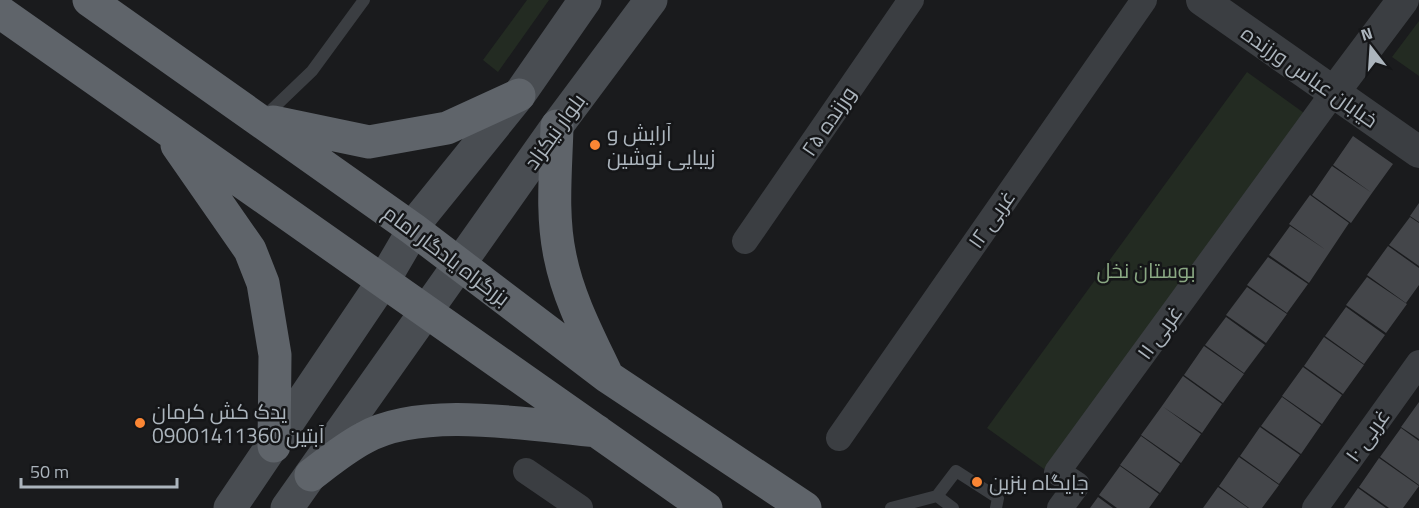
<svg xmlns="http://www.w3.org/2000/svg" width="1419" height="508" viewBox="0 0 1419 508" font-family="'Titillium Web',Cairo,sans-serif">
<style>
.green{fill:#232b22}
.building{fill:#44464a}
.lines{fill:none;stroke-linecap:round;stroke-linejoin:round}
.service{stroke:#3b3e42;stroke-width:12}
.minor{stroke:#3b3e42;stroke-width:26}
.tertiary{stroke:#3b3e42;stroke-width:32}
.secondary{stroke:#494d52;stroke-width:33}
.trunk{stroke:#5f646a;stroke-width:33}
.poi-dot{fill:#fb8634;stroke:#151618;stroke-width:2}
.labels{text-anchor:middle;dominant-baseline:central;stroke-width:5;stroke-linejoin:round;paint-order:stroke}
.street-label{font-size:21px;fill:#acb5bd;stroke:#151618}
.poi-label{font-size:21px;fill:#acb5bd;stroke:#151618;text-anchor:start}
.park-label{font-size:21px;fill:#8aa883;stroke:#151618}
</style>
<rect width="100%" height="100%" fill="#1a1b1d"/>
<path class="green" d="M 527,0 L 549,0 L 498,72 L 483,60 Z
M 1419,21 L 1419,76 L 1392,57 Z
M 1247,72 L 1304,113 L 1044,469 L 987,428 Z"/>
<path class="building" d="M 1353,136 L 1393,164 L 1372,193 L 1333,165 Z
M 1332,166 L 1372,193 L 1351,223 L 1312,195 Z
M 1310,195 L 1349,223 L 1309,283 L 1269,255 L 1290,226 L 1326,250 L 1289,224 Z
M 1419,203 L 1419,222 L 1410,216 Z
M 1410,217 L 1419,223 L 1419,266 L 1389,245 Z
M 1388,246 L 1419,268 L 1419,285 L 1406,303 L 1367,275 Z
M 1268,257 L 1308,284 L 1287,313 L 1247,285 Z
M 1367,277 L 1407,304 L 1386,333 L 1346,305 Z
M 1247,287 L 1287,314 L 1266,343 L 1226,315 Z
M 1346,307 L 1385,335 L 1364,364 L 1325,336 Z
M 1226,317 L 1265,345 L 1244,373 L 1205,345 Z
M 1324,337 L 1364,365 L 1343,394 L 1304,366 Z
M 1204,346 L 1244,374 L 1223,403 L 1184,375 Z
M 1303,367 L 1342,395 L 1322,424 L 1282,396 Z
M 1183,376 L 1222,404 L 1202,433 L 1162,406 Z
M 1282,397 L 1321,425 L 1301,454 L 1261,426 Z
M 1419,402 L 1419,439 L 1401,427 Z
M 1162,406 L 1201,434 L 1181,463 L 1141,435 Z
M 1260,427 L 1300,455 L 1279,484 L 1240,456 Z
M 1401,428 L 1419,441 L 1419,485 L 1380,457 Z
M 1141,436 L 1180,464 L 1160,493 L 1120,465 Z
M 1239,457 L 1279,485 L 1262,508 L 1249,508 L 1219,486 Z
M 1379,458 L 1419,486 L 1403,508 L 1389,508 L 1359,487 Z
M 1120,466 L 1159,494 L 1149,508 L 1117,508 L 1099,495 Z
M 1218,487 L 1248,508 L 1203,508 Z
M 1358,488 L 1386,508 L 1344,508 Z
M 1098,497 L 1113,508 L 1090,508 Z"/>
<g class="lines">
<path class="service" d="M 264,117 L 312,71 L 364,0
M 937,496 L 953,508
M 891,508 L 937,496 L 956,471 L 998,498 L 996,508"/>
<path class="minor" d="M 745,241 L 911,0
M 839,438 L 1144,0
M 526,471 L 580,508
M 1060,508 L 1077,485 L 1057,472 L 1334,92
M 1315,508 L 1419,363"/>
<path class="tertiary" d="M 1202,0 L 1419,152
M 1334,92 L 1403,0"/>
<path class="secondary" d="M 230,508 L 384,280 L 422,215 L 519,95 L 585,0
M 287,508 L 557,126 L 651,0"/>
<path class="trunk" d="M 89,0 L 413,229 L 608,377 L 805,508
M 0,12 L 706,508
M 273,122 L 369,142 L 447,128 L 519,95
M 557,126 C 556,169 551,214 560,256 C 568,297 588,335 606,373
M 177,145 L 250,250 L 263,283 L 275,355 L 274,446
M 311,475 C 328,462 345,448 364,438 C 422,405 530,425 597,431"/>
</g>
<g class="poi-dot">
<circle cx="595" cy="145" r="6"/>
<circle cx="140" cy="423" r="6"/>
<circle cx="977" cy="482" r="6"/>
</g>
<g class="labels">
<g class="street-label">
<text transform="translate(1310 76) rotate(35)">خیابان عباس ورزنده</text>
<text transform="translate(828 121) rotate(-56)">ورزنده ۲۵</text>
<text transform="translate(554 131) rotate(-54)">بلوار نیکزاد</text>
<text transform="translate(991 219) rotate(-55)">غربی ۱۲</text>
<text transform="translate(447 255) rotate(37)">بزرگراه یادگار امام</text>
<text transform="translate(1159 332) rotate(-54)">غربی ۱۱</text>
<text transform="translate(1367 435) rotate(-54)">غربی ۱۰</text>
</g>
<g class="poi-label">
<text x="607" y="133">آرایش و<tspan x="607" dy="24">زیبایی نوشین</tspan></text>
<text x="152" y="411">یدک کش کرمان<tspan x="152" dy="24">آبتین 09001411360</tspan></text>
<text x="989" y="482">جایگاه بنزین</text>
</g>
<g class="park-label">
<text x="1146" y="270">بوستان نخل</text>
</g>
</g>
<g transform="translate(1371 48) rotate(343)" stroke="#151618" stroke-width="4.5" paint-order="stroke">
<path d="M0-4.5L10 22L0 15L-10 22Z" fill="#acb5bd"/>
<text y="-9" font-size="16" font-weight="bold" text-anchor="middle" fill="#acb5bd">N</text>
</g>
<path d="M21 478v9h156v-9" fill="none" stroke="#acb5bd" stroke-width="3"/>
<text x="30" y="478" font-size="18" fill="#acb5bd" stroke="#151618" stroke-width="4.5" paint-order="stroke">50 m</text>
</svg>
